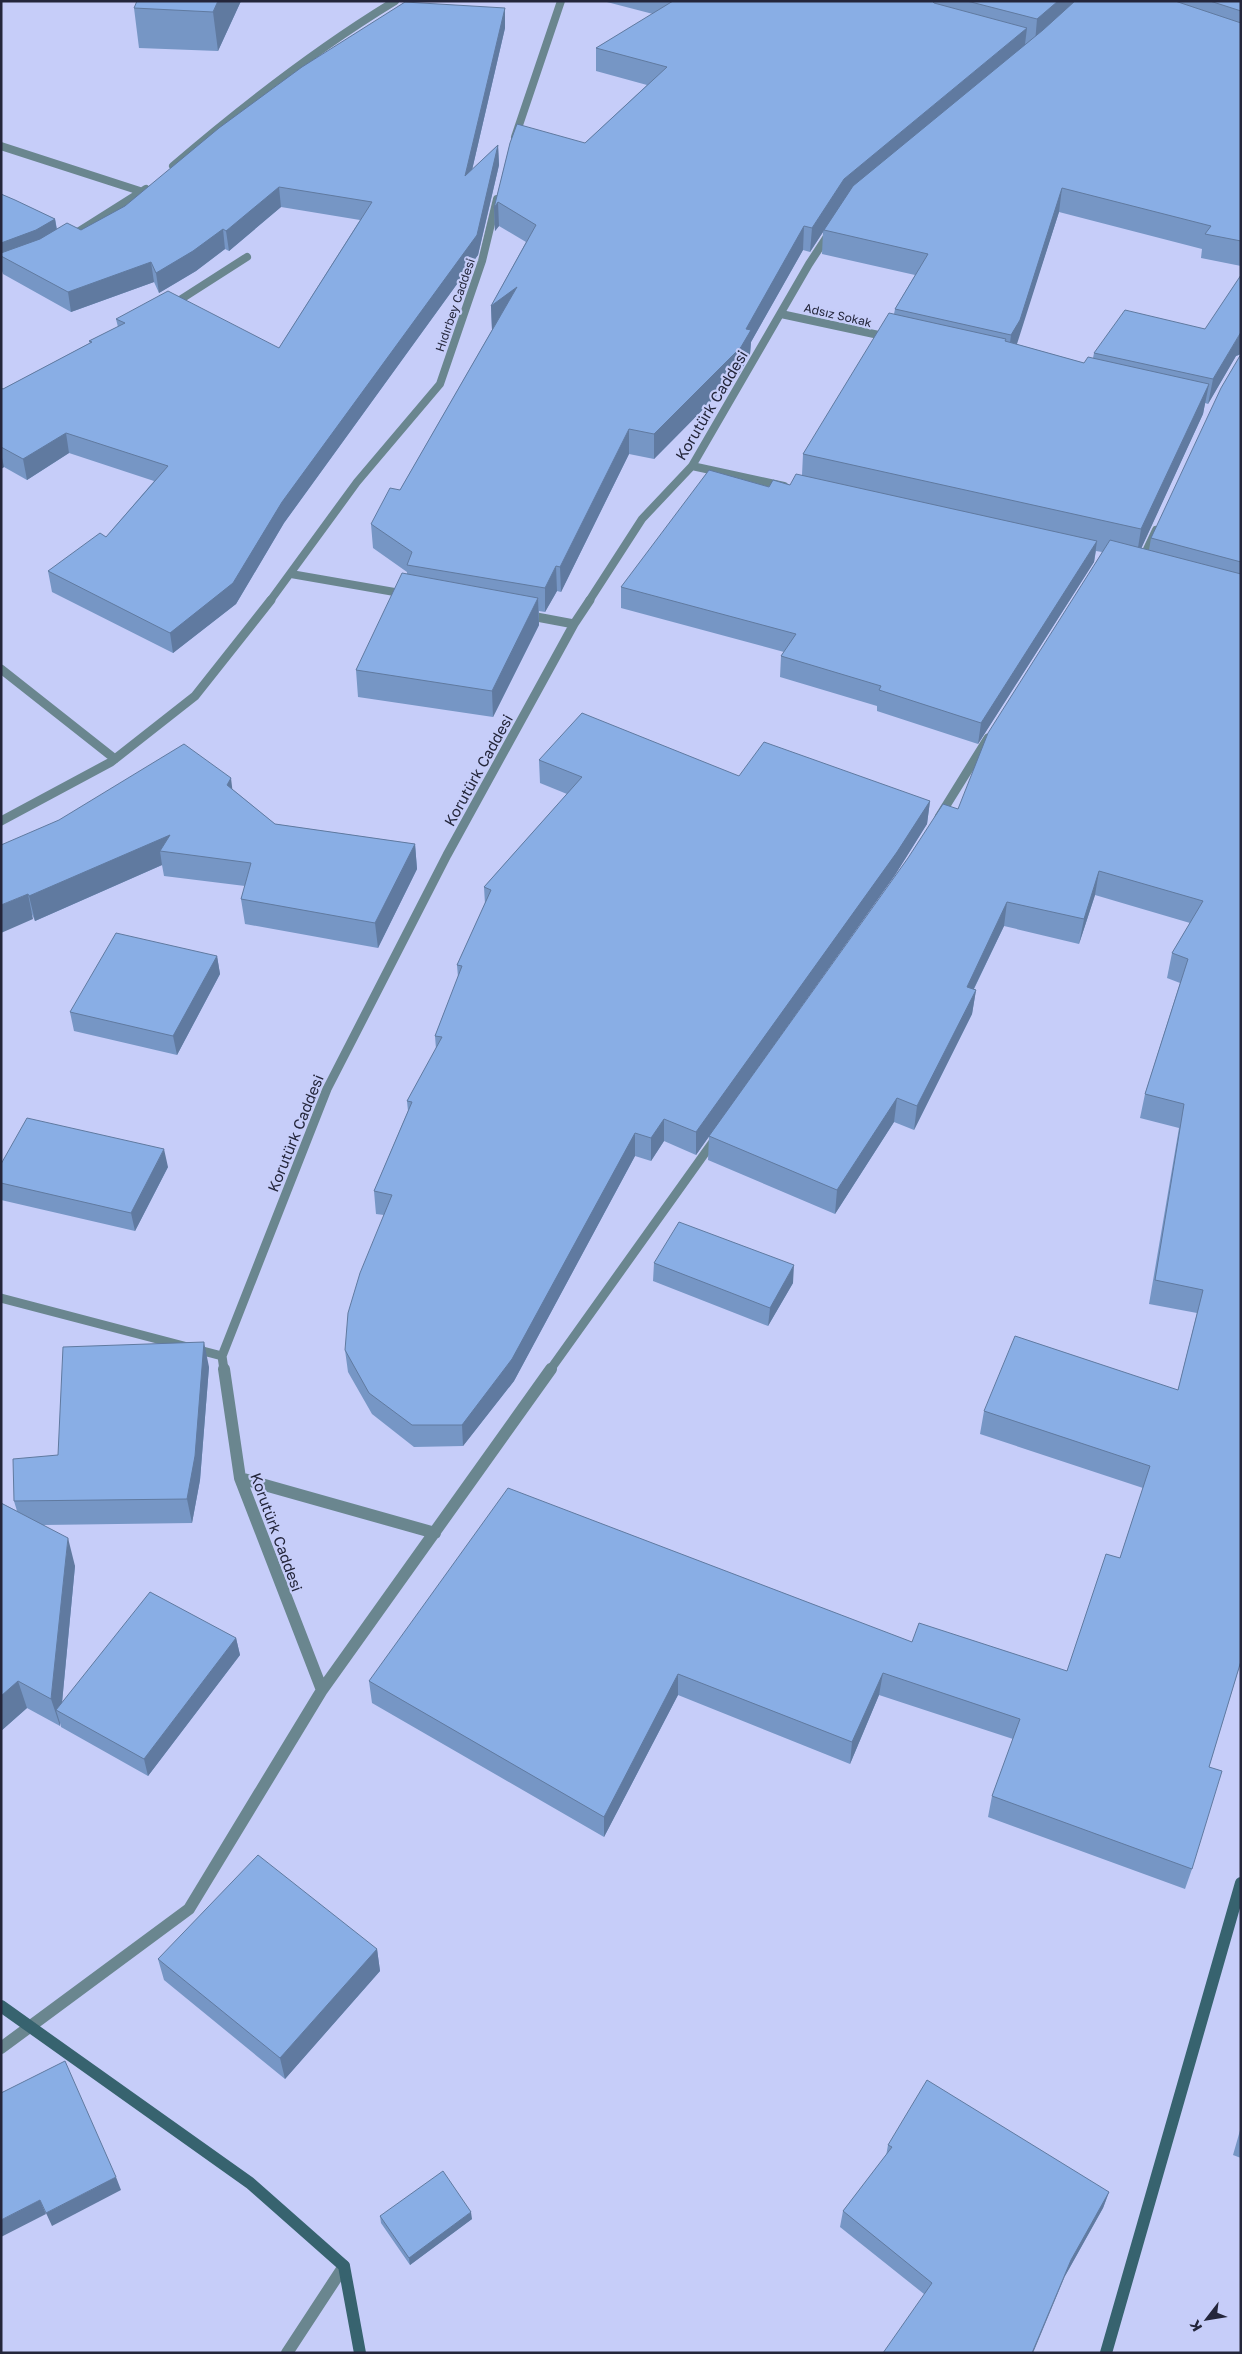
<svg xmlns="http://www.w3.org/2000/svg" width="1242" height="2354" viewBox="0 0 1242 2354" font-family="'Golos Text',sans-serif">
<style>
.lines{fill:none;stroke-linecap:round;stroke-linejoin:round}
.street-far2{stroke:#6a868f;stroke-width:8}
.street-far1{stroke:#6a868f;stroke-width:9}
.street{stroke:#6a868f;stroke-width:12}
.secondary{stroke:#37636f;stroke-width:12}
.wall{fill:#7696c5}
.shaded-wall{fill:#607aa0}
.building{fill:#89aee5;stroke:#607aa0}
.labels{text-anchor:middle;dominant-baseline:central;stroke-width:4.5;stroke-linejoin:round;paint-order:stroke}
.far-street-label{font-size:12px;fill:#24263b;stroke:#c6cdf9}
.street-label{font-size:15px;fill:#24263b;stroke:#c6cdf9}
</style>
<rect width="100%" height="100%" fill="#c6cdf9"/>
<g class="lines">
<path class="street-far2" d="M 515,137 L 561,1
M 1,146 L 143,192
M 173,166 C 243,106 316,49 395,1
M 70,237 L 146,189
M 172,305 L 247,257
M 781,314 L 888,337
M 692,466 L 784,486
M 1141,562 L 1156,530
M 291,574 L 406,594
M 270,601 L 357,482 L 440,384 L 482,261 L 497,199
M 589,601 L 642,519 L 692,466 L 809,264 L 830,232"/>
<path class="street-far1" d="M 526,615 L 574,624
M 1,669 L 115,759
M 939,817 L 988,738
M 1,821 L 111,762 L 195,696 L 271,600
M 1,1298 L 222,1356
M 224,1370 L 222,1356 L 327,1089 L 447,855 L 574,624 L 590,600
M 550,1370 L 715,1139"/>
<path class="street" d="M 224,1369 L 240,1478 L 322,1690
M 240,1478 L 435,1533
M 1,2048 L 189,1909 L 322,1690 L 551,1369
M 287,2353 L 344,2266"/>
<path class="secondary" d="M 1,2006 L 250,2183 L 344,2266 L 360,2353
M 1106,2353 L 1241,1883"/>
</g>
<path class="wall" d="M 241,1 L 218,51 L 139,48 L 134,8 Z
M 603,1 L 1241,1 L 1241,266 L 1201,258 L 1202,249 L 1059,212 L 1016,344 L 1084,363 L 1093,358 L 1094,353 L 1241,354 L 1236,356 L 1208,404 L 1205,403 L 1203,414 L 1141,548 L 1149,550 L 1151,538 L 1241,354 L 1241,1661 L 1209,1767 L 1192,1869 L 1185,1889 L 988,1817 L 992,1796 L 1013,1739 L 879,1695 L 850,1764 L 678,1695 L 604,1837 L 372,1703 L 369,1681 L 912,1642 L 1067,1671 L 1120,1558 L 1143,1488 L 980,1434 L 984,1411 L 1178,1390 L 1197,1313 L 1149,1304 L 1179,1128 L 1140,1118 L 1145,1094 L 1180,983 L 1167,978 L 1172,953 L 1190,923 L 1095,895 L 1079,944 L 1004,926 L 974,989 L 976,990 L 972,1014 L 914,1130 L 894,1122 L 835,1214 L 708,1160 L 709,1136 L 696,1155 L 664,1141 L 651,1161 L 635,1156 L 514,1381 L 463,1446 L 414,1447 L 372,1414 L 348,1372 L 345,1350 L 384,1215 L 376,1214 L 374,1191 L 408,1111 L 407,1101 L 436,1049 L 435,1036 L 458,977 L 457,965 L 485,904 L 484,887 L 567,794 L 540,783 L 539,760 L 739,776 L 930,801 L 927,824 L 895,875 L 723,1115 L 958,809 L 1102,552 L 1096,551 L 1094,562 L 978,744 L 877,711 L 877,706 L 780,677 L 781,656 L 784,652 L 621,608 L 621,587 L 769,487 L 790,485 L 802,475 L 803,454 L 894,314 L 895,309 L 915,275 L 822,254 L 823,232 L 810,252 L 803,250 L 751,342 L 750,354 L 740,372 L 654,459 L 629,454 L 561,592 L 557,591 L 545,612 L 539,611 L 539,625 L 493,717 L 358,697 L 356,670 L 407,574 L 407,572 L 373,548 L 371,524 L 400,490 L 492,330 L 491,306 L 526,242 L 499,226 L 495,231 L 494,208 L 510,143 L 585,143 L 647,85 L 596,71 L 596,48 L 653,14 Z
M 505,8 L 505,28 L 472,170 L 498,145 L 499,165 L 478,255 L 284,523 L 236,604 L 173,653 L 52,592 L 48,571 L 106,537 L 154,481 L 69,453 L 27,480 L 4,467 L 1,469 L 1,388 L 3,389 L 90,343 L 89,341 L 118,327 L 116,319 L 279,348 L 360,220 L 281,207 L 229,251 L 225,249 L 196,271 L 159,293 L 154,282 L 71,312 L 3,274 L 1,268 L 1,194 L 55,219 L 57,229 L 81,230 Z
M 232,789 L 275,824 L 415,844 L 417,869 L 378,948 L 245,924 L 241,899 L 245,886 L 164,876 L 162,865 L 35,921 L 1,845 Z
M 217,956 L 220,974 L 177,1055 L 74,1031 L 70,1012 Z
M 1,1164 L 168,1167 L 135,1231 L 1,1200 Z
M 654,1263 L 793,1283 L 768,1326 L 653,1281 Z
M 209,1367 L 200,1480 L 192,1523 L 43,1525 L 75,1566 L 62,1703 L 236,1638 L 240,1655 L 148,1776 L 61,1727 L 60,1723 L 60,1726 L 27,1708 L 1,1731 L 1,1503 L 17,1511 L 14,1501 L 58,1455 Z
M 377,1949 L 380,1971 L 285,2079 L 164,1980 L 158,1959 Z
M 1241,2127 L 1241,2158 L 1233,2155 Z
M 888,2145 L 1109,2192 L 1103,2208 L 1065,2276 L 924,2294 L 840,2227 L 843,2211 L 886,2156 Z
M 380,2216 L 472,2219 L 410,2265 L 381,2223 Z"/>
<path class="shaded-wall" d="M 218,1 L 241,1 L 218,51 L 213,12 Z
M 1058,1 L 1078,1 L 1035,43 L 1037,19 Z
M 505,8 L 505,28 L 466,196 L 465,176 Z
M 1027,28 L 1024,52 L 824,230 L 823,232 L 810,252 L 812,228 L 844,179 Z
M 498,145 L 499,165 L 478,255 L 284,523 L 236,604 L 173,653 L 170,633 L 282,502 Z
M 279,187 L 281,207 L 229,251 L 226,231 Z
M 1062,188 L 1059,212 L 1017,344 L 1008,359 L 1011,335 Z
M 498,202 L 499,226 L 495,231 L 494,208 Z
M 55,219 L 58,238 L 1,256 L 1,243 Z
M 804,226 L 803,250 L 751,342 L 750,354 L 740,372 L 654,459 L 654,434 L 746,329 Z
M 223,229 L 225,249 L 196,271 L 159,293 L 156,273 Z
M 151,262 L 154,282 L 71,312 L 68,292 Z
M 517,287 L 492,330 L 491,306 Z
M 1241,332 L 1241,354 L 1236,356 L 1208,404 L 1213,379 Z
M 1209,384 L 1203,414 L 1136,560 L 1141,529 Z
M 629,429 L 629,454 L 561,592 L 560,567 Z
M 66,433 L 69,453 L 27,480 L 23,459 Z
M 1,453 L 4,467 L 1,469 Z
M 1097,541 L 1094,562 L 978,744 L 981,723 Z
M 556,566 L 557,591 L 545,612 L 545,588 Z
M 538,598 L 539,625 L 493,717 L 492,691 Z
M 231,778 L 234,803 L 227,785 Z
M 930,801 L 927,824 L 895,875 L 696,1155 L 696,1132 Z
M 170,835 L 160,851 L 162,865 L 35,921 L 29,896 Z
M 415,844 L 417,869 L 378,948 L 375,923 Z
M 1099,871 L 1095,895 L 1079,944 L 1084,919 Z
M 28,894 L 33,919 L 1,933 L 1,905 Z
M 1007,902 L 1004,926 L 963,1011 L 967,987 Z
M 217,956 L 220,974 L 177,1055 L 173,1036 Z
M 976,990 L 972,1014 L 914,1130 L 917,1106 Z
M 897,1098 L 894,1122 L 835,1214 L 837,1190 Z
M 664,1119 L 664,1141 L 651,1161 L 651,1138 Z
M 635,1133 L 635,1156 L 514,1381 L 463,1446 L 462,1425 Z
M 164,1149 L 168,1167 L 135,1231 L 131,1213 Z
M 794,1265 L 793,1283 L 768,1326 L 770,1308 Z
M 204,1342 L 209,1367 L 200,1480 L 192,1523 L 187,1499 Z
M 68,1538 L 75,1566 L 61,1713 L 56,1710 L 60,1723 L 60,1726 L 51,1699 Z
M 236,1638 L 240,1655 L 148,1776 L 144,1759 Z
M 883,1673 L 879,1695 L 850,1764 L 852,1742 Z
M 678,1674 L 678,1695 L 604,1837 L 604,1817 Z
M 18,1681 L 27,1708 L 1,1731 L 1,1696 Z
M 377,1949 L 380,1971 L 285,2079 L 280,2058 Z
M 116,2177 L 121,2190 L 52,2226 L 46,2213 Z
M 1109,2192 L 1103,2208 L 1065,2276 L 1033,2353 L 1032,2353 L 1071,2260 Z
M 40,2200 L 46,2214 L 1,2237 L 1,2220 Z
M 471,2212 L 472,2219 L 410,2265 L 409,2258 Z"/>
<path class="building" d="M 137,1 L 218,1 L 213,12 L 134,8 Z
M 673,1 L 932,1 L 934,3 L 1027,28 L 844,179 L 812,228 L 804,226 L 746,329 L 751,330 L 741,347 L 654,434 L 629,429 L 560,567 L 556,566 L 545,588 L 407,565 L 412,552 L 371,524 L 390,488 L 400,490 L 517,287 L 491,306 L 536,225 L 498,202 L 494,208 L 510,143 L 517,124 L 585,143 L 667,67 L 596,48 Z
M 967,1 L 1058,1 L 1037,19 Z
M 1075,1 L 1175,1 L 1241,23 L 1241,241 L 1205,234 L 1211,226 L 1062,188 L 1020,320 L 1011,335 L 895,309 L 928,254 L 824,230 L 853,186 L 1043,30 Z
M 1210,1 L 1241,1 L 1241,11 Z
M 405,2 L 505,8 L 465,176 L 498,145 L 477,235 L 282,502 L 233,583 L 170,633 L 48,571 L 100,533 L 106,537 L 168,466 L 66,433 L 23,459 L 1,447 L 1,388 L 3,389 L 92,342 L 89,341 L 125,323 L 116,319 L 168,291 L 279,348 L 372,202 L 279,187 L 226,231 L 223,229 L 193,251 L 156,273 L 151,262 L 68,292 L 1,256 L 1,253 L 40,239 L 67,223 L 81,230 L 125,206 L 219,128 L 302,67 Z
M 1,194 L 15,200 L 55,219 L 36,230 L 1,243 Z
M 1241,275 L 1241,332 L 1213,379 L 1094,353 L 1125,310 L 1205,329 Z
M 889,313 L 1006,339 L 1005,341 L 1084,363 L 1088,357 L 1209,384 L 1141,529 L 803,454 Z
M 1241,354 L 1241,562 L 1151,538 L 1221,388 Z
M 709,470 L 769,487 L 773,480 L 790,485 L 796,474 L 1097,541 L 981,723 L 879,690 L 881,686 L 781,656 L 796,634 L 621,587 Z
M 1110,540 L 1241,574 L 1241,1661 L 1209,1767 L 1222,1771 L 1192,1869 L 992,1796 L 1020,1719 L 883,1673 L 852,1742 L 678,1674 L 604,1817 L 369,1681 L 508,1488 L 912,1642 L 919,1623 L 1067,1671 L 1106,1554 L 1120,1558 L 1150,1466 L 984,1411 L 1015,1336 L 1178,1390 L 1203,1290 L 1155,1280 L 1184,1104 L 1145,1094 L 1188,959 L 1172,953 L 1203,901 L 1099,871 L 1084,919 L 1007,902 L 967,987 L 976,990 L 917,1106 L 897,1098 L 837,1190 L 709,1136 L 908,858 L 943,804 L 958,809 L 988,733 Z
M 402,573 L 538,598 L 492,691 L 356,670 Z
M 582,713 L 739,776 L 764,742 L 930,801 L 897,852 L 696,1132 L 664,1119 L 651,1138 L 635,1133 L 512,1359 L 462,1425 L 412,1425 L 369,1393 L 345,1350 L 348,1313 L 360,1273 L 392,1195 L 374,1191 L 412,1102 L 407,1101 L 442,1037 L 435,1036 L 462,966 L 457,965 L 491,890 L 484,887 L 582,777 L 539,760 Z
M 184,744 L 231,778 L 227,785 L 275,824 L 415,844 L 375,923 L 241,899 L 251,863 L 160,851 L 170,835 L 29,896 L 28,894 L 1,905 L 1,845 L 59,820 Z
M 116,933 L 217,956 L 173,1036 L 70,1012 Z
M 27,1118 L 164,1149 L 131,1213 L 1,1183 L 1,1164 Z
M 679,1222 L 794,1265 L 770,1308 L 654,1263 Z
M 204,1342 L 195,1456 L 187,1499 L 14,1501 L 13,1459 L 58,1455 L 63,1347 Z
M 1,1503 L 68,1538 L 51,1699 L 18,1681 L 1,1696 Z
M 150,1592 L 236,1638 L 144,1759 L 56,1710 Z
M 258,1855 L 377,1949 L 280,2058 L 158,1959 Z
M 65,2061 L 116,2177 L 46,2213 L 40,2200 L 1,2220 L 1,2093 Z
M 927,2080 L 1109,2192 L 1071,2260 L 1032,2353 L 883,2353 L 932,2283 L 843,2211 L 892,2147 L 888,2145 Z
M 443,2171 L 471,2212 L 409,2258 L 380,2216 Z"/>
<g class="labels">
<g class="far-street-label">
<text transform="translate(455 305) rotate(-71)">Hıdırbey Caddesi</text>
<text transform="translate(838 315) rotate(13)">Adsız Sokak</text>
</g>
<g class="street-label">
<text transform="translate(711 405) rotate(-59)">Korutürk Caddesi</text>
<text transform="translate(478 770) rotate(-61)">Korutürk Caddesi</text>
<text transform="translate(295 1133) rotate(-68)">Korutürk Caddesi</text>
<text transform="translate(277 1532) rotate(70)">Korutürk Caddesi</text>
</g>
</g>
<rect width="1242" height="2354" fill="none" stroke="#24263b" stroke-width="5"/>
<g transform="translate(1207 2319) rotate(239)" stroke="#c6cdf9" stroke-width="4" paint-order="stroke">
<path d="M0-4L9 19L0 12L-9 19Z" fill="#24263b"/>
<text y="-8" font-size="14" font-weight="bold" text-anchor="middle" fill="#24263b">K</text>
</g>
</svg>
